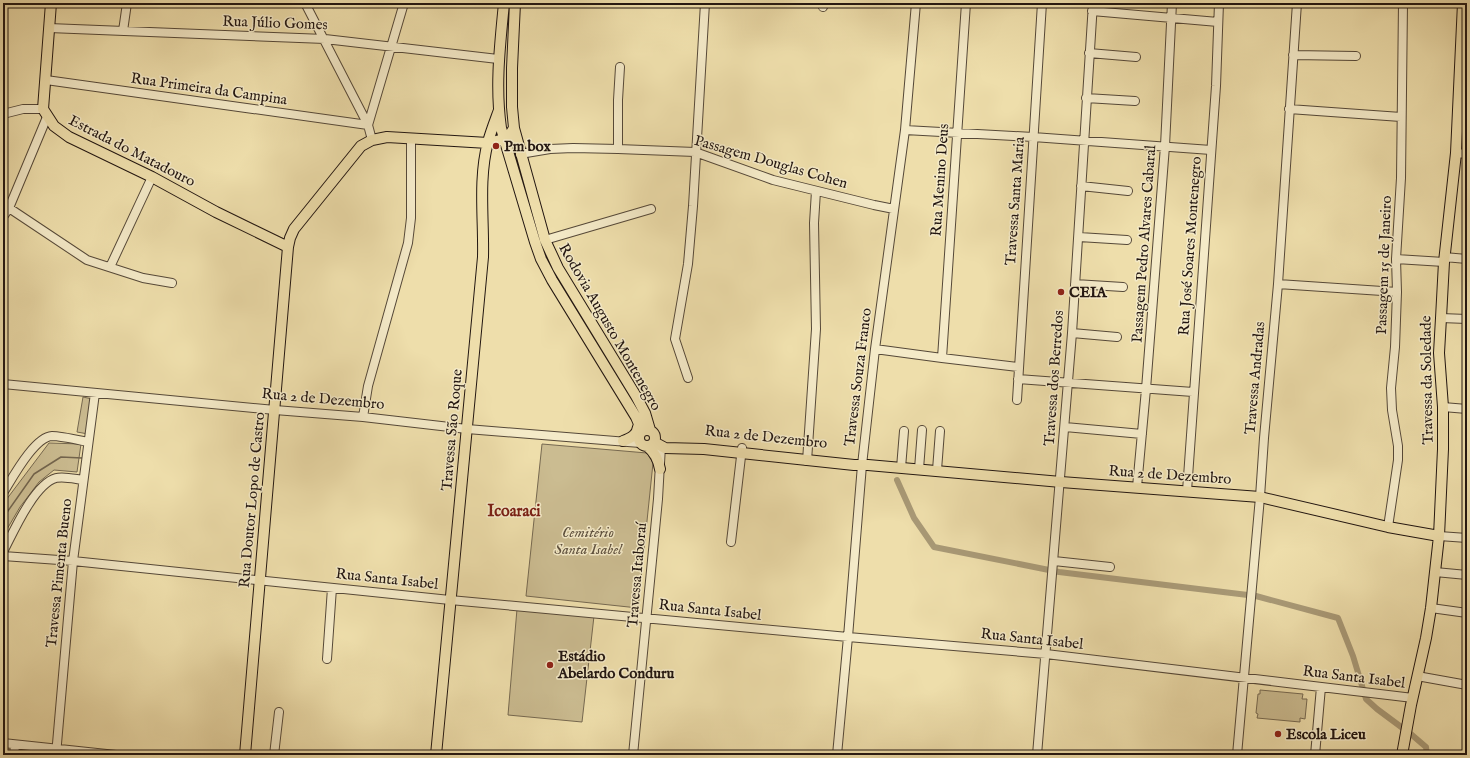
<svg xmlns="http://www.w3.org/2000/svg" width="1470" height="758" viewBox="0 0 1470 758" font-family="'IM FELL English',serif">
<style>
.green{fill:#cbbc91;stroke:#766951}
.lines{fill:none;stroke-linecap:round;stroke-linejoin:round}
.stream{stroke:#73654e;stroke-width:1.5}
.canal{stroke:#a99a77;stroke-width:6}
.minor-casing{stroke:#554838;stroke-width:10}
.major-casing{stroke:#221611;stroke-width:12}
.minor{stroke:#f4eac8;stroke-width:8}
.major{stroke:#eedeab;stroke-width:10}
.poi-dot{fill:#8f2418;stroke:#f4eac8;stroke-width:1.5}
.labels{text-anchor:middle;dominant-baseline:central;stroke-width:3;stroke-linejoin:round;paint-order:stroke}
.street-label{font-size:15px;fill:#221611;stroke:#f4eac8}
.poi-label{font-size:15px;font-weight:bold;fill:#221611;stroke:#f4eac8;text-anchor:start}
.park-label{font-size:15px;font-style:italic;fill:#5d503e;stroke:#f4eac8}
.neighbourhood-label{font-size:16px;font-weight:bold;fill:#7a1f14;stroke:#f4eac8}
</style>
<rect width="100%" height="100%" fill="#eedeab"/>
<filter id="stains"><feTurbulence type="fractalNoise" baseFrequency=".005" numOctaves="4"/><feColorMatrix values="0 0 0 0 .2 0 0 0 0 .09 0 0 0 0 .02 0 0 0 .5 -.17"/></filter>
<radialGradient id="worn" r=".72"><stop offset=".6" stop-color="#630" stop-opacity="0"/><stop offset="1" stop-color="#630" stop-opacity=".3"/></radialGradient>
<path class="green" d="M 83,397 L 92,399 L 88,434 L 77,432 Z
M 49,443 L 81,444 L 77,472 L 54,470 L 39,482 L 20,507 L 3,536 L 3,504 Z
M 542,444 L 647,453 L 653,463 L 638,608 L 526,596 Z
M 517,609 L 594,616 L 582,722 L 508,715 Z
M 1260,690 L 1303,694 L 1302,699 L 1307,699 L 1305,719 L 1300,718 L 1300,722 L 1257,718 L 1258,714 L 1256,713 L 1258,694 L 1260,694 Z"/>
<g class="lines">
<path class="stream" d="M 3,518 L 34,474 L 61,457 L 82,458"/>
<path class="canal" d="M 897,480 L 914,518 L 934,547 L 1059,572 L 1256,596 L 1338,618 L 1353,656 L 1366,699 L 1377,709 L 1412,735 L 1426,747 L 1427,755"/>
<g class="minor-casing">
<path id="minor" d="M 305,3 L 368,125 L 372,140
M 823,7 L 824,3
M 1092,11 L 1218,22
M 49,28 L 325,39 L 498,59
M 123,31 L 127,3
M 1089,53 L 1136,57
M 1293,55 L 1356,56
M 46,80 L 368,125
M 1086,98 L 1135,101
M 1459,99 L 1467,100
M 1289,109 L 1401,117
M 3,114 L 23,109 L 43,109
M 368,125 L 404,3
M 1457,127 L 1467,127
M 905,130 L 1033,137 L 1211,150
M 618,149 L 618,100 L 620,67
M 1456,153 L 1467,154
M 520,154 L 550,149 L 573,148 L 618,149 L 695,152 L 773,180 L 874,205 L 894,209
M 1081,186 L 1128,191
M 3,206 L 9,208 L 87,260 L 143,278 L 172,283
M 3,217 L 9,208 L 47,117
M 1079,237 L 1127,240
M 545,240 L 651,209
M 1444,257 L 1467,259
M 1396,259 L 1444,262
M 110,267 L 152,177
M 1075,284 L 1123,287
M 1278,284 L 1397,292
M 1441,318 L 1467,319
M 1072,333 L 1117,337
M 875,349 L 942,358 L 1018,367
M 942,358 L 966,3
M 688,378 L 675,339 L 688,264 L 693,206 L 705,3
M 1018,379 L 1193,392
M 3,384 L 275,410 L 363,417 L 467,429 L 640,443
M 1017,400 L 1042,3
M 1443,407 L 1467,409
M 363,417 L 368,386 L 408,243 L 411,218 L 411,138
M 1065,427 L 1142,434
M 807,461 L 816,329 L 814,223 L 816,191
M 901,468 L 904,431
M 919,469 L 922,430
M 937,470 L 940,431
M 1137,487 L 1146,389 L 1165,146 L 1172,3
M 1187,491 L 1216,86 L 1219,3
M 3,493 C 12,479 34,437 52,436 C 61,436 78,440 88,442
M 1388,527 L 1398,460 L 1398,446 L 1392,410 L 1391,388 L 1395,347 L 1397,292 L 1396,259 L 1401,178 L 1403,3
M 1439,536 L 1467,538
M 731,542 L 742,448
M 3,552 C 13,533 34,484 56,478 C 64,476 75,479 83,480
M 3,556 L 73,561 L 450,600 L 848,637 L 1046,654 L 1413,698
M 1054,561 L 1110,567
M 1435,572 L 1467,575
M 1431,608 L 1467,613
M 327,659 L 332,588
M 1417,676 L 1467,685
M 3,743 L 116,755
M 14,755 L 15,745
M 56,755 L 73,561 L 95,393
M 274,755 L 279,712
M 633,755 L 658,499 L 661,446
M 837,755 L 848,637 L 862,465 L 875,349 L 905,130 L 916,3
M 1037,755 L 1072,333 L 1093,3
M 1237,755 L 1260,497 L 1264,438 L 1278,284 L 1297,3
M 1315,755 L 1321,687"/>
</g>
<g class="major-casing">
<path id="major" d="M 51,3 L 43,109 L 54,126 L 69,137 L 152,177 L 216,212 L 288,247
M 504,3 C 500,45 495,86 501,128 L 535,242 L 541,259 L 552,280 L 636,417 L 642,431
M 515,3 L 512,68 L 512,107 L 514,128 L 545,240 L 558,268 L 636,396 L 645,413 L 650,430
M639 438a8 8 0 1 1 16 0a8 8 0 1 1-16 0Z
M 623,441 C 631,438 637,435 638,427
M 654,442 L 665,448 L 704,449 L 854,465 L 868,465 L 1061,482 L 1260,497 L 1388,527 L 1439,536
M 647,446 C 655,453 658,459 660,469
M 245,755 L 288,247 L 290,238 L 294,229 L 361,146 L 372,140 L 387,137 L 488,143 L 504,139 L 509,136 L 514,128
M 436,755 L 483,257 C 484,220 478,179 488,142 C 491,131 495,121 499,110
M 1402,755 L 1411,705 L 1426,638 L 1431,608 L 1439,536 L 1443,449 L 1443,407 L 1439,353 L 1441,318 L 1444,262 L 1456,153 L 1463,3"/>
</g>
<use href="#minor" class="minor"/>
<use href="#major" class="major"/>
</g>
<g class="poi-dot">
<circle cx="496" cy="146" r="4"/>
<circle cx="1061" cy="292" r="4"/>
<circle cx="550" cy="665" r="4"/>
<circle cx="1278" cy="734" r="4"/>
</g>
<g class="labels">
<g class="street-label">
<text transform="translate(275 23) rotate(2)">Rua Júlio Gomes</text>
<text transform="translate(209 89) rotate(8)">Rua Primeira da Campina</text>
<text transform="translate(132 151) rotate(27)">Estrada do Matadouro</text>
<text transform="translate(771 162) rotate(16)">Passagem Douglas Cohen</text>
<text transform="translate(940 180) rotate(-86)">Rua Menino Deus</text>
<text transform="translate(1015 201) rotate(-86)">Travessa Santa Maria</text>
<text transform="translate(1144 244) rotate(-86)">Passagem Pedro Alvares Cabaral</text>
<text transform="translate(1190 246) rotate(-86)">Rua José Soares Montenegro</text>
<text transform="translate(1384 265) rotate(-88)">Passagem 15 de Janeiro</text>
<text transform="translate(610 327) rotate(60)">Rodovia Augusto Montenegro</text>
<text transform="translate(858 377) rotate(-83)">Travessa Souza Franco</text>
<text transform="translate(1054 378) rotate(-86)">Travessa dos Berredos</text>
<text transform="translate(1255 378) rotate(-85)">Travessa Andradas</text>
<text transform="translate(1427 380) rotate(-91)">Travessa da Soledade</text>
<text transform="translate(323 399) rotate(5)">Rua 2 de Dezembro</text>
<text transform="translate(452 430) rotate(-85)">Travessa São Roque</text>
<text transform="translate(766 437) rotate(6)">Rua 2 de Dezembro</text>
<text transform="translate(1170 475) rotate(4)">Rua 2 de Dezembro</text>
<text transform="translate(252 500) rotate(-85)">Rua Doutor Lopo de Castro</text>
<text transform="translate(59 573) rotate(-84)">Travessa Pimenta Bueno</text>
<text transform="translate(637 575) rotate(-85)">Travessa Itaboraí</text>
<text transform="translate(387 579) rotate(6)">Rua Santa Isabel</text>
<text transform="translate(710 610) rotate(6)">Rua Santa Isabel</text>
<text transform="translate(1032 639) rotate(6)">Rua Santa Isabel</text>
<text transform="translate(1354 677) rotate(7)">Rua Santa Isabel</text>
</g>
<g class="poi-label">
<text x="504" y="146">Pm box</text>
<text x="1069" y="292">CEIA</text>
<text x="558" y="656">Estádio<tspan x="558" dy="17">Abelardo Conduru</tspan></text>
<text x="1286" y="734">Escola Liceu</text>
</g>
<g class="park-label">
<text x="588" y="532">Cemitério<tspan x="588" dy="17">Santa Isabel</tspan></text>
</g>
<g class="neighbourhood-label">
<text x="514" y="512">Icoaraci</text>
</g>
</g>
<rect width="1470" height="758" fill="none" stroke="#eedeab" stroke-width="16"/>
<rect x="4" y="4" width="1462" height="750" fill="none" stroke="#221611" stroke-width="2"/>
<rect x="8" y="8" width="1454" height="742" fill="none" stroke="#221611"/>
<rect width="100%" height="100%" filter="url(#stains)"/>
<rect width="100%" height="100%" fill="url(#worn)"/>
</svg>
